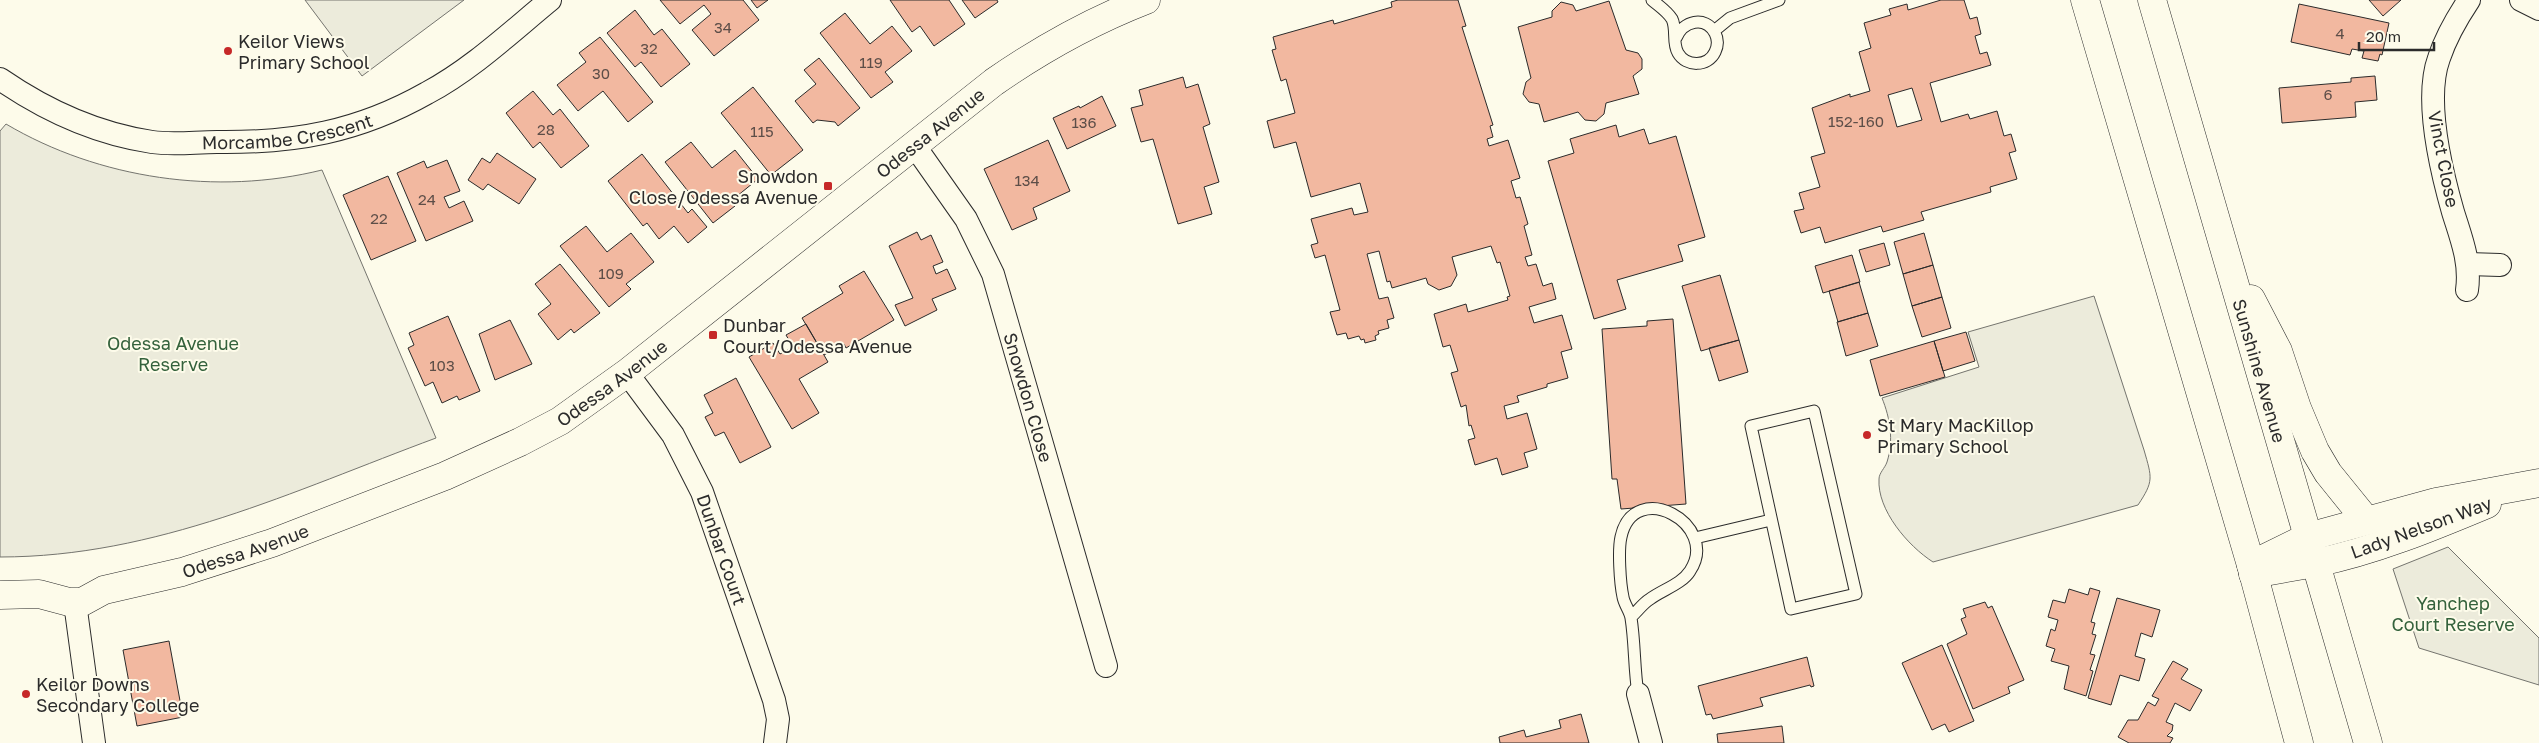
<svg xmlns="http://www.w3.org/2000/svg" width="2539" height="743" viewBox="0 0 2539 743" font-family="'Golos Text',sans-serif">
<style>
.green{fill:#ecebdb;stroke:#74746e}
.building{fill:#f2b8a0;stroke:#2b2b2b;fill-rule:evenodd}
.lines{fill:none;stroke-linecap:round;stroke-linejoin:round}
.service-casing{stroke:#2b2b2b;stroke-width:13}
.minor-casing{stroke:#2b2b2b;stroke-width:24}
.tertiary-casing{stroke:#2b2b2b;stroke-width:29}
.primary-casing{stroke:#2b2b2b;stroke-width:29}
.service{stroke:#fdfbea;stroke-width:11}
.minor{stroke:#fdfbea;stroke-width:22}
.tertiary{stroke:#fdfbea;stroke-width:28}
.primary{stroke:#fdfbea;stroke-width:28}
.poi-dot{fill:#c62828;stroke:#fdfbea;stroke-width:2}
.labels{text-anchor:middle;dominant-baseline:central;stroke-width:4;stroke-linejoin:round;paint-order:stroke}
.number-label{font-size:15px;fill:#5d4e48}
.poi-label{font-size:18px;fill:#2b2b2b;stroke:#fdfbea;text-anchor:start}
.street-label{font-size:18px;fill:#2b2b2b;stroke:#fdfbea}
.park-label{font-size:18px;fill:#34623c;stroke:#fdfbea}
</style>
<rect width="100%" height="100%" fill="#fdfbea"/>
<path class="green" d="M 305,0 L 464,0 L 362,76 Z
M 6,124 C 99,179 217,196 322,170 L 436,438 C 293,491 156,557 0,557 L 0,131 Z
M 2094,296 L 2144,450 C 2152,478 2154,481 2138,505 L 1933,562 C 1908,546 1877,510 1879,479 C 1879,473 1885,468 1887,462 C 1894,440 1890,418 1882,398 L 1979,367 L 1968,332 Z
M 2448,547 L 2539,638 L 2539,685 L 2419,648 L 2393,569 Z"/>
<path class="building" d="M 660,0 L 743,0 L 759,20 L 714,56 L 692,30 L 711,14 L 704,5 L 680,24 Z
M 751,0 L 768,0 L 757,8 Z
M 890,0 L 949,0 L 965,24 L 934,46 L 920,26 L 912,32 Z
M 962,0 L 997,0 L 998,2 L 975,18 Z
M 1398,0 L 1458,0 L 1466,26 L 1462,27 L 1493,125 L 1490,126 L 1493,137 L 1487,139 L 1489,146 L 1508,140 L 1520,178 L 1511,181 L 1516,198 L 1520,197 L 1528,224 L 1524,226 L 1532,255 L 1525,257 L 1528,266 L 1536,264 L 1543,286 L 1552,283 L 1556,299 L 1529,307 L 1534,323 L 1562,315 L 1572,349 L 1561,352 L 1568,378 L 1547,384 L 1547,387 L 1517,396 L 1519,402 L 1504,406 L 1507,419 L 1527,413 L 1537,449 L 1524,453 L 1528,467 L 1502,475 L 1497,458 L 1475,465 L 1468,440 L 1475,438 L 1471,425 L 1469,426 L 1466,405 L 1461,407 L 1451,373 L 1458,371 L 1450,345 L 1443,347 L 1434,314 L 1466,304 L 1468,312 L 1508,300 L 1507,297 L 1510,296 L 1500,262 L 1497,263 L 1491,246 L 1452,257 L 1457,275 L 1451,286 L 1439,290 L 1428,284 L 1426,278 L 1392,288 L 1390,281 L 1387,282 L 1379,251 L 1367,254 L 1379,299 L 1388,297 L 1394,318 L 1387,320 L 1389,328 L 1378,331 L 1379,334 L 1375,336 L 1376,340 L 1365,343 L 1364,339 L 1361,340 L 1359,336 L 1348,339 L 1346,333 L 1337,335 L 1330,312 L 1340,310 L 1325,255 L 1315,258 L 1311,245 L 1318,243 L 1311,219 L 1352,208 L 1354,215 L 1368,212 L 1360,183 L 1311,197 L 1296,142 L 1274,148 L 1267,121 L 1295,113 L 1286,79 L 1281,81 L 1272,50 L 1276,49 L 1273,37 L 1333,20 L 1334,24 L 1392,7 L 1391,2 Z
M 1941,0 L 1964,0 L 1970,19 L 1977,17 L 1981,34 L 1975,36 L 1980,54 L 1987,52 L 1991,65 L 1930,83 L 1941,122 L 1968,114 L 1970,119 L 1997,111 L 2004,136 L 2011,134 L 2016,151 L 2009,153 L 2017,179 L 1990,187 L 1991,192 L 1921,212 L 1924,220 L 1883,232 L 1881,226 L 1825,243 L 1820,227 L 1801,233 L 1794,211 L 1804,209 L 1799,193 L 1820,187 L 1811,157 L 1825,153 L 1812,108 L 1850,94 L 1850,97 L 1870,91 L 1859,52 L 1871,48 L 1864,23 L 1891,15 L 1889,9 L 1907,4 L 1908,10 ZM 1912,88 L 1922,120 L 1897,127 L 1888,95 Z
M 2369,0 L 2401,0 L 2383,16 Z
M 1609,1 L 1626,50 L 1638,53 L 1642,59 L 1642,69 L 1633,76 L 1639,94 L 1606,103 L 1604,114 L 1596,121 L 1585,120 L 1578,112 L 1544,122 L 1539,104 L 1529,102 L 1523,94 L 1526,82 L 1531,78 L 1518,27 L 1552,17 L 1552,11 L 1561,2 L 1573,5 L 1576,11 Z
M 2299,4 L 2389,23 L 2382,55 L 2380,54 L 2378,61 L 2362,58 L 2364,51 L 2352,49 L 2350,55 L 2291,42 Z
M 635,10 L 654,35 L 662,29 L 690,64 L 661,87 L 641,62 L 635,67 L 607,33 Z
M 845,13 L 870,44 L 892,26 L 912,51 L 885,72 L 893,82 L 871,98 L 820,33 Z
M 600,37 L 653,102 L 628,122 L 603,91 L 578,111 L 557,85 L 586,62 L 579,53 Z
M 819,58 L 860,108 L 838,126 L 835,122 L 817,120 L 813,123 L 795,101 L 816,84 L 804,70 Z
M 2375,76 L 2377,100 L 2355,102 L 2356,117 L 2282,123 L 2279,88 L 2351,82 L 2351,78 Z
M 1183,77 L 1186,88 L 1198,84 L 1210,124 L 1203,127 L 1219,182 L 1204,187 L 1212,214 L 1178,224 L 1153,139 L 1141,142 L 1131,108 L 1143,105 L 1139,90 Z
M 753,87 L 803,150 L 771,175 L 721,113 Z
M 533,91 L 553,115 L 560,109 L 589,146 L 561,168 L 540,142 L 533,148 L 506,113 Z
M 1102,96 L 1116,126 L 1067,149 L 1053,118 L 1079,106 L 1080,108 Z
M 1616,125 L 1619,137 L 1644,129 L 1649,144 L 1676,136 L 1705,237 L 1678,245 L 1683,261 L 1617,280 L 1626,309 L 1594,319 L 1548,161 L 1574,153 L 1570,139 Z
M 1048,140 L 1070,191 L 1033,208 L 1037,219 L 1012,230 L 984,169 Z
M 691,142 L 712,168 L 735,150 L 758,179 L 731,201 L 735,206 L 713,223 L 665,162 Z
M 497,153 L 536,179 L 519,204 L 488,184 L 483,190 L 468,180 L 482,158 L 490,163 Z
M 642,154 L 688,213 L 692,209 L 707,227 L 688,243 L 674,226 L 659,239 L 647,223 L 643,226 L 608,181 Z
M 447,160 L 460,191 L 444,197 L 449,208 L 464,201 L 473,221 L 426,241 L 397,173 L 424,161 L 427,168 Z
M 388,176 L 416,241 L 371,260 L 343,195 Z
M 586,226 L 607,252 L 631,233 L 654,262 L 626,284 L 631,289 L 609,307 L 560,246 Z
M 917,232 L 921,240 L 931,235 L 943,262 L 933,266 L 936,274 L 947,269 L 956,289 L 932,299 L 937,310 L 905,326 L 895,305 L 913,298 L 889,246 Z
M 1924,233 L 1933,265 L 1903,274 L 1894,242 Z
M 1884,243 L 1890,265 L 1866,272 L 1859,250 Z
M 1852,255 L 1860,282 L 1823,293 L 1815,266 Z
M 560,264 L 600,313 L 574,333 L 571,329 L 558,340 L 538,314 L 551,304 L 535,284 Z
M 1933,265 L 1942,297 L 1912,306 L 1903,274 Z
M 864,271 L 894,320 L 846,348 L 844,344 L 824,355 L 802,318 L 843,293 L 839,286 Z
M 1720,275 L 1739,340 L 1701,351 L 1682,286 Z
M 1859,282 L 1868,313 L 1838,322 L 1829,291 Z
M 1942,297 L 1951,328 L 1922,337 L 1912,306 Z
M 1868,313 L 1878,346 L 1846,356 L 1837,322 Z
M 448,316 L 480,391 L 459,400 L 457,396 L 442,403 L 433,382 L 425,386 L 408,348 L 414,345 L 409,333 Z
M 1673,319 L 1686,504 L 1621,509 L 1617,479 L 1612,479 L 1602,329 L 1647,326 L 1647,321 Z
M 510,320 L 532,364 L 495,380 L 479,334 Z
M 806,324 L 828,362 L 799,379 L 819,413 L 792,429 L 749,357 L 773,343 L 780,354 L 793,347 L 786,335 Z
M 1966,332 L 1975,361 L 1943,371 L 1934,341 Z
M 1739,340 L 1748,372 L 1719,381 L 1709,348 Z
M 1934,341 L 1945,377 L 1880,396 L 1870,360 Z
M 736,378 L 771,447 L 740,463 L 724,432 L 715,436 L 705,417 L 713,413 L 704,395 Z
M 2090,588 L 2100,591 L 2091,622 L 2095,623 L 2092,634 L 2096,635 L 2090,654 L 2095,655 L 2090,670 L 2093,671 L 2086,696 L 2064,689 L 2069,666 L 2051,661 L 2055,649 L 2046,646 L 2051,629 L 2055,631 L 2058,620 L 2048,617 L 2053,600 L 2065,603 L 2069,589 L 2088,595 Z
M 2117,598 L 2160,610 L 2152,637 L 2141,633 L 2135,656 L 2145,659 L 2139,681 L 2120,675 L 2111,705 L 2088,698 Z
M 1985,602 L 1988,608 L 1992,606 L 2024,680 L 2008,687 L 2010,693 L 1973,709 L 1947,644 L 1967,634 L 1961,619 L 1966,617 L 1963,609 Z
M 169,641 L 183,717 L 137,726 L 123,650 Z
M 1942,645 L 1974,721 L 1949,732 L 1945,724 L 1932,730 L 1902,663 Z
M 1807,657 L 1814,686 L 1811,687 L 1810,685 L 1760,698 L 1763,706 L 1713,719 L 1711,714 L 1706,715 L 1698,686 Z
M 2173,661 L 2188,669 L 2181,679 L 2202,690 L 2190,711 L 2175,703 L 2166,722 L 2173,725 L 2172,731 L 2167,736 L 2173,738 L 2170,743 L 2129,743 L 2118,737 L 2128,720 L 2138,720 L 2148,702 L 2155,706 L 2159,699 L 2152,696 Z
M 1581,714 L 1589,743 L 1500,743 L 1499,737 L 1524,730 L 1526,737 L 1561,728 L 1559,720 Z
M 1782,726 L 1784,743 L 1718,743 L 1717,734 Z"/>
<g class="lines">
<g class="service-casing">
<path id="service" d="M 1652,0 C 1659,6 1667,11 1672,19 C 1677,29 1672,43 1678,53 C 1686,67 1708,67 1715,52 C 1718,46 1718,39 1715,33 C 1705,15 1683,21 1676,38
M 1714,31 L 1730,18 L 1779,0
M 1814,411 L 1856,594 L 1791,609 L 1751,426 Z
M 1695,538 L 1771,520
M 1631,617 C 1638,611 1642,604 1650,599 C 1662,590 1682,584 1690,571 C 1721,524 1634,477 1621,537 C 1618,550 1620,583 1623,597 C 1624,604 1630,611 1631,618 C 1635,643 1634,669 1638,694"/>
</g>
<g class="minor-casing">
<g id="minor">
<path d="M 2521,0 L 2539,9"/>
<path id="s1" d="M 0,79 C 45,110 98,134 152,142 C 173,145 195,142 217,142 C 295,143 358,132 427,93 C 472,69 511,32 550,0"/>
<path id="s2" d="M 914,145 L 966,219 L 993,274 L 1106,666"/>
<path d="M 2468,264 L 2500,265"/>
<path d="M 2467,290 C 2471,262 2461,238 2453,212 C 2441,170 2424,99 2439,58 C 2446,37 2457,18 2469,0"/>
<path id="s3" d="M 627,373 L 673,435 L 702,492 L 774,700 L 778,719 L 775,743"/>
<path d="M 75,603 L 94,743"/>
<path d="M 1638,694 L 1651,743"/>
</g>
</g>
<g class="tertiary-casing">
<g id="tertiary">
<path d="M 2308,537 L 2436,502 L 2539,483"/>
<path d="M 2315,563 C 2374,551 2432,527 2487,504"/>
<path id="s4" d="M 0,595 L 39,594 L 69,602 L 82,602 L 104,590 L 182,572 L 272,543 L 445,476 L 520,442 L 560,421 L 627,373 L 994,82 C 1043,48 1092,21 1146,0"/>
</g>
</g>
<g class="primary-casing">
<g id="primary">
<path d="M 2085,0 L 2251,565 L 2299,743"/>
<path id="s5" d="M 2152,0 L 2368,743"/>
<path d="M 2251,299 L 2278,351 L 2297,408 L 2315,451 L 2328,473 L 2366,520"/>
<path d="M 2251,565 L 2308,537"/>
<path d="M 2253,574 L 2315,563"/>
</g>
</g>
<use href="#service" class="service"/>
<use href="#minor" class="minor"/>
<use href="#tertiary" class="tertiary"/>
<use href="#primary" class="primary"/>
</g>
<g class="poi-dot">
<circle cx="228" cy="51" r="5"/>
<rect x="823" y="181" width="10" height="10" rx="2.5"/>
<rect x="708" y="330" width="10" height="10" rx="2.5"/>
<circle cx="1867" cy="435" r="5"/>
<circle cx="26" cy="694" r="5"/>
</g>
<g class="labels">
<g class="number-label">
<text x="723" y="27">34</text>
<text x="2340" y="33">4</text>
<text x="649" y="48">32</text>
<text x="871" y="62">119</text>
<text x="601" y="73">30</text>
<text x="2328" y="94">6</text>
<text x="1856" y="121">152-160</text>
<text x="1084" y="122">136</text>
<text x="546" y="129">28</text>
<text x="762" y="131">115</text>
<text x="1027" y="180">134</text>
<text x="427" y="199">24</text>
<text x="379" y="218">22</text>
<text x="611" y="273">109</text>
<text x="442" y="365">103</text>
</g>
<g class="poi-label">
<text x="238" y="41">Keilor Views<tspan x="238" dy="21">Primary School</tspan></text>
<text x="818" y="176" text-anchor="end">Snowdon<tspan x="818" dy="21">Close/Odessa Avenue</tspan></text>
<text x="723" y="325">Dunbar<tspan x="723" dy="21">Court/Odessa Avenue</tspan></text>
<text x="1877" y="425">St Mary MacKillop<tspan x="1877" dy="21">Primary School</tspan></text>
<text x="36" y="684">Keilor Downs<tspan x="36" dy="21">Secondary College</tspan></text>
</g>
<g class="street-label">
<text stroke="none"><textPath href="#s1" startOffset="302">Morcambe Crescent</textPath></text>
<text stroke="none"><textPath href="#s4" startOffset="1065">Odessa Avenue</textPath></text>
<text transform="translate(2444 159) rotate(79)">Vinct Close</text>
<text stroke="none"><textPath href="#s5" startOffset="386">Sunshine Avenue</textPath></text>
<text stroke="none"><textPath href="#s4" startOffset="660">Odessa Avenue</textPath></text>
<text stroke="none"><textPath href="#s2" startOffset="280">Snowdon Close</textPath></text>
<text transform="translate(2421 527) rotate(-20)">Lady Nelson Way</text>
<text stroke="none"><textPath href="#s4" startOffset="255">Odessa Avenue</textPath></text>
<text stroke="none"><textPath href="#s3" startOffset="202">Dunbar Court</textPath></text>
</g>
<g class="park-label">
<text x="173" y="343">Odessa Avenue<tspan x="173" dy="21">Reserve</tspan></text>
<text x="2453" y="603">Yanchep<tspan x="2453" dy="21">Court Reserve</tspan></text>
</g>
</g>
<path d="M2359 42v8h75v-8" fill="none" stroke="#2b2b2b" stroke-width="2.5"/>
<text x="2366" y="42" font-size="15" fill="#2b2b2b" stroke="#fdfbea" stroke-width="4" paint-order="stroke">20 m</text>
</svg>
